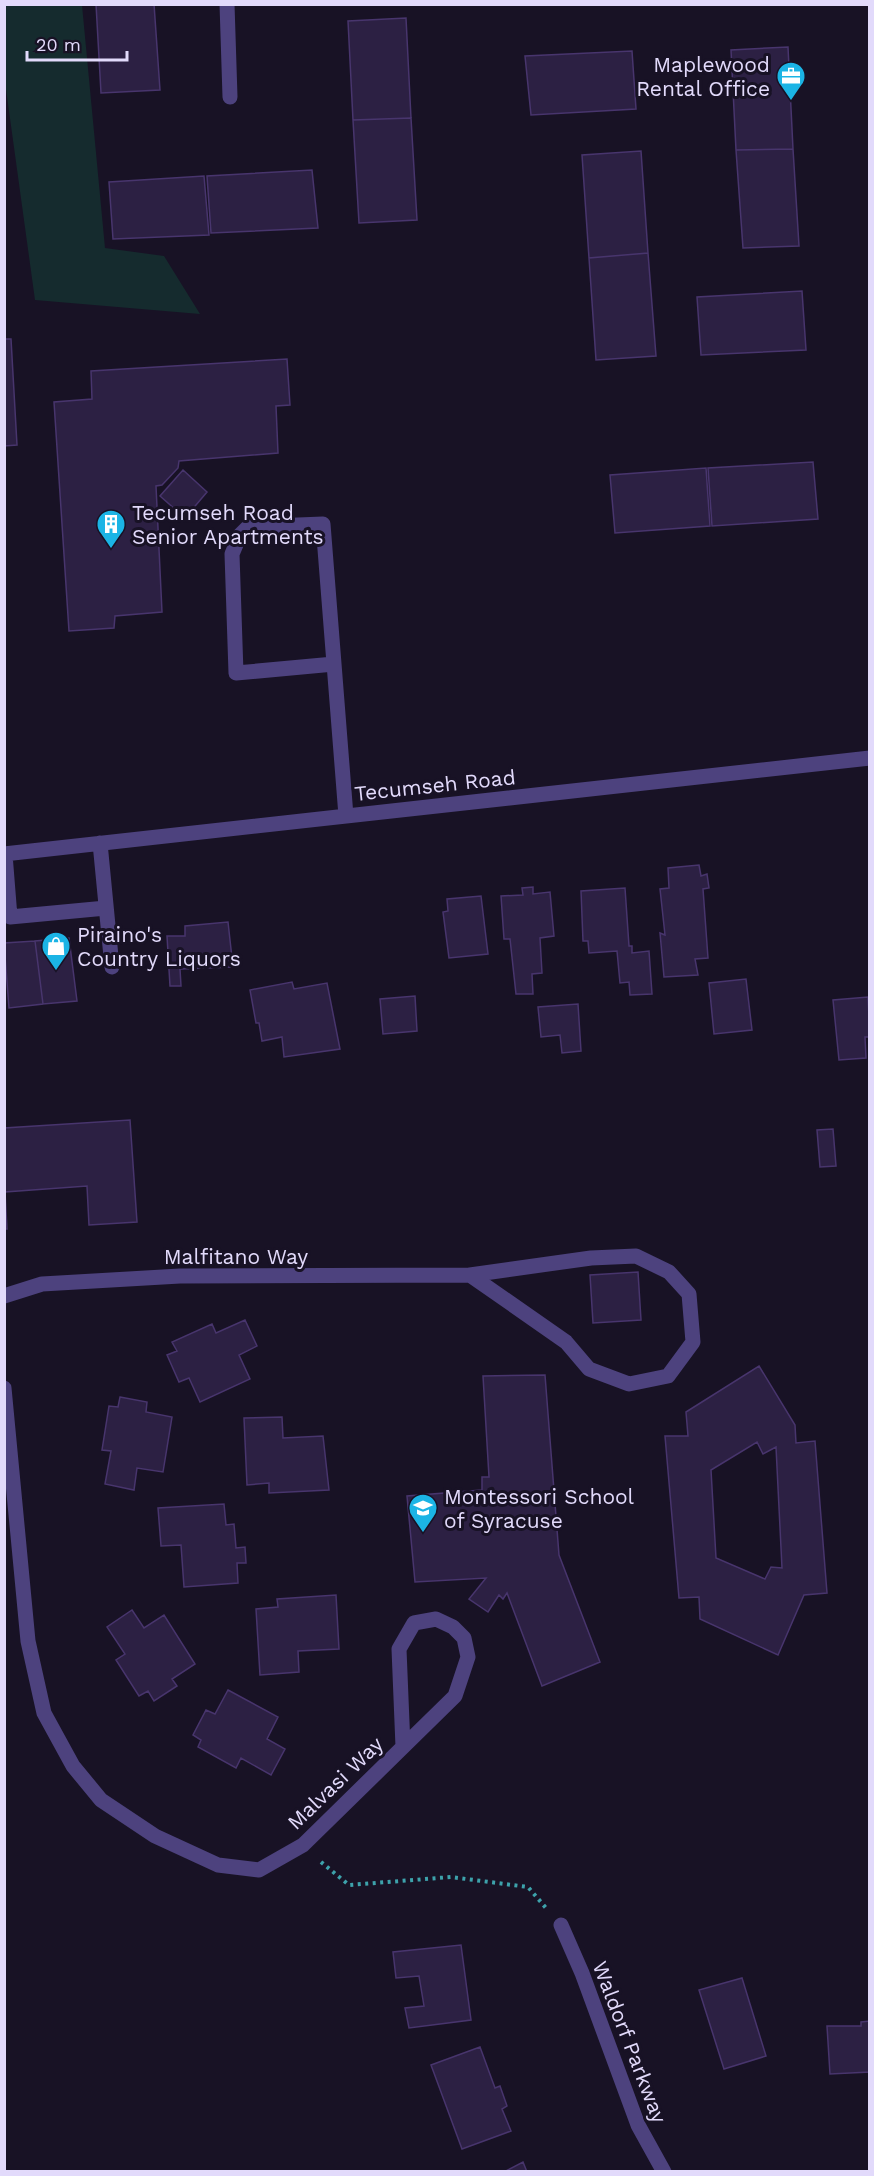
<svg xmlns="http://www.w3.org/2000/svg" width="874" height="2176" viewBox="0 0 874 2176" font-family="'Work Sans',sans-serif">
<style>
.green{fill:#152b2e}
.building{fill:#2c2043;stroke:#48356d;stroke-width:1.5;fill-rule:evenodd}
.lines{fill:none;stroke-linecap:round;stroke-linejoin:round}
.path{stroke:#3da2ab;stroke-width:4;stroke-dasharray:3 4.5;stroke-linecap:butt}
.minor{stroke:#4d427e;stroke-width:15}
.labels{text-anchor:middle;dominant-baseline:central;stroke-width:6;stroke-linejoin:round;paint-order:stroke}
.poi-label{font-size:21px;fill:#e2dafb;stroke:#181225;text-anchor:start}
.street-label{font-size:21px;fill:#e2dafb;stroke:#181225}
</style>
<rect width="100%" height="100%" fill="#181225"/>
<path class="green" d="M 4,5 L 82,5 L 105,248 L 164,256 L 200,314 L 35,300 L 5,82 Z"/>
<path class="building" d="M 96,4 L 154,4 L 160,90 L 101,93 Z
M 406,18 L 411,118 L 353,120 L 348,21 Z
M 788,47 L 793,149 L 736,150 L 731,50 Z
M 632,51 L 636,109 L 531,115 L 525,56 Z
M 411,118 L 417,220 L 359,223 L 353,120 Z
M 793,149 L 799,246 L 743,248 L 736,150 Z
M 641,151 L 648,253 L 589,258 L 582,155 Z
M 312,170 L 318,228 L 211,233 L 207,176 Z
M 204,176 L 209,235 L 113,239 L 109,182 Z
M 648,253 L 656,356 L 596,360 L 589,258 Z
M 802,291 L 806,350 L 701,355 L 697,297 Z
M 4,339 L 11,339 L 17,445 L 4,446 Z
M 287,359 L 290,405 L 276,406 L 278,453 L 179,461 L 178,468 L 162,485 L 156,486 L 162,612 L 115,616 L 114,628 L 69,631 L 54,402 L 92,399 L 91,371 Z
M 813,462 L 818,519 L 712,526 L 708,468 Z
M 706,468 L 710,526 L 615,533 L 610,475 Z
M 183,470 L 207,492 L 185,518 L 160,496 Z
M 699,865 L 701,876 L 707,874 L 709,888 L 703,889 L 708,958 L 695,959 L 698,975 L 664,977 L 660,933 L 665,935 L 660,889 L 669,888 L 668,868 Z
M 533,887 L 533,894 L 550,892 L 554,936 L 540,938 L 542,973 L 532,974 L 533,994 L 516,994 L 510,939 L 504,939 L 501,896 L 523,895 L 522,888 Z
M 625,888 L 629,946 L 632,946 L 632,953 L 649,951 L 652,994 L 630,995 L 629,982 L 620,983 L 617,951 L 589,953 L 588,941 L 583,941 L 581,891 Z
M 481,896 L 488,954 L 449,958 L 443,912 L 448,911 L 447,899 Z
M 228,922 L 233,967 L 180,969 L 181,986 L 170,986 L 167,936 L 185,936 L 185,926 Z
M 69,938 L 77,1001 L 43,1004 L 35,941 Z
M 35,941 L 43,1004 L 9,1008 L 4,943 Z
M 746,979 L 752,1030 L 714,1034 L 709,983 Z
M 292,982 L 294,989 L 327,983 L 340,1049 L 284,1057 L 282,1037 L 262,1041 L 259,1023 L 256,1023 L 250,990 Z
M 415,996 L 417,1031 L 383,1034 L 380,999 Z
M 868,997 L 870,1037 L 865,1037 L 866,1058 L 839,1060 L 833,1000 Z
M 578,1004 L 581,1051 L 562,1053 L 560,1035 L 541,1037 L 538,1007 Z
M 130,1120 L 137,1222 L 89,1225 L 87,1186 L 5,1192 L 7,1229 L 4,1229 L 4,1128 Z
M 833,1129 L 836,1166 L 820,1167 L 817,1130 Z
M 638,1272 L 641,1320 L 593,1323 L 590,1275 Z
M 245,1320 L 257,1346 L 239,1355 L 250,1379 L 200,1402 L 189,1378 L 179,1382 L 167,1355 L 177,1351 L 172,1342 L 212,1324 L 216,1333 Z
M 759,1366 L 795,1425 L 796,1443 L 815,1441 L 827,1593 L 804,1595 L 778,1655 L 700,1619 L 699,1597 L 679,1598 L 665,1436 L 688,1436 L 686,1412 ZM 757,1442 L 763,1454 L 776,1447 L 782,1568 L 771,1567 L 765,1579 L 716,1558 L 711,1470 Z
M 545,1375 L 559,1555 L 600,1662 L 542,1686 L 507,1593 L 503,1599 L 499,1595 L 488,1612 L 469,1599 L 486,1578 L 415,1582 L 407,1496 L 482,1490 L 482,1477 L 489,1477 L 483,1376 Z
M 120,1397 L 147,1402 L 146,1412 L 172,1417 L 163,1472 L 137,1468 L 134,1490 L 105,1484 L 111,1451 L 102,1450 L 109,1406 L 118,1407 Z
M 282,1417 L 283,1438 L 323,1436 L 329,1490 L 269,1493 L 269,1483 L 247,1485 L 244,1418 Z
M 224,1504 L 226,1525 L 234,1524 L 236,1548 L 245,1547 L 246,1563 L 237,1563 L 238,1583 L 184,1587 L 181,1545 L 161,1546 L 158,1508 Z
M 336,1595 L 339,1649 L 298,1651 L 299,1672 L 260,1675 L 256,1609 L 278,1607 L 277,1599 Z
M 132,1610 L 144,1628 L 164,1615 L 195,1664 L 172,1679 L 177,1686 L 154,1701 L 148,1691 L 139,1696 L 116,1660 L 125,1654 L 107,1627 Z
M 228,1690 L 278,1717 L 267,1739 L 285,1749 L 271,1775 L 241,1758 L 236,1768 L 198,1747 L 201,1740 L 193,1735 L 206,1710 L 215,1714 Z
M 461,1945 L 471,2020 L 409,2028 L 405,2008 L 424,2006 L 419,1976 L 396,1978 L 393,1952 Z
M 742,1978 L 766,2056 L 724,2069 L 699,1990 Z
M 870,2021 L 870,2072 L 830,2074 L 827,2026 L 861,2026 L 861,2022 Z
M 480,2047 L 495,2088 L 500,2086 L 507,2106 L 502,2109 L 511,2131 L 462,2149 L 431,2065 Z
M 523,2162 L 527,2172 L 504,2172 Z"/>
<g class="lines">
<path class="path" d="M 321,1862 L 349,1885 L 451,1877 L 528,1887 L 546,1908"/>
<path class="minor" d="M 227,4 L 230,97
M 334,664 L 236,673 L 232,554 L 240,535 L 248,527 L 323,524 L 346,816
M 100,843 L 112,967
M 4,854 L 870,758
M 5,854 L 10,917 L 106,908
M 4,1296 L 42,1284 L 180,1276 L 470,1275 L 591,1258 L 636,1256 L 669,1272 L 689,1294 L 693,1342 L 668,1376 L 629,1384 L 589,1369 L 566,1342 L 470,1275
M 4,1388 L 28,1641 L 44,1713 L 73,1766 L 101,1800 L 155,1836 L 218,1865 L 259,1870 L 303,1845 L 455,1696 L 468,1657 L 464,1638 L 453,1627 L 436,1619 L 414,1623 L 399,1649 L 403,1747
M 561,1925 L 582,1973 L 638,2125 L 664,2172"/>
</g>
<defs>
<g id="office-pin" transform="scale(1.5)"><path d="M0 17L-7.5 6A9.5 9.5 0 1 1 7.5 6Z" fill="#1bb4e5" stroke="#181225"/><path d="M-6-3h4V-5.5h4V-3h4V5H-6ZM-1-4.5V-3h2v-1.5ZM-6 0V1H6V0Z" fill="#fff"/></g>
<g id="building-pin" transform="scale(1.5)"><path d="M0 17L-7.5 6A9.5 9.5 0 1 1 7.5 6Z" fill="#1bb4e5" stroke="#181225"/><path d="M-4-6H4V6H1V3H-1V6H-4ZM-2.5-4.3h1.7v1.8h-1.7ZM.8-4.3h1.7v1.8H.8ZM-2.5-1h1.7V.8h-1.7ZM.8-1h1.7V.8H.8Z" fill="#fff"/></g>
<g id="shop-pin" transform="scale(1.5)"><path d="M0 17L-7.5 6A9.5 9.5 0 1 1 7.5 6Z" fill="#1bb4e5" stroke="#181225"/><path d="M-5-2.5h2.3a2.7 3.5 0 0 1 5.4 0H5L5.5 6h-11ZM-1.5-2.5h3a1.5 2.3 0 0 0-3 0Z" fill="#fff"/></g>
<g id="school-pin" transform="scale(1.5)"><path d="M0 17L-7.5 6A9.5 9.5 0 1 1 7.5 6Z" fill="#1bb4e5" stroke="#181225"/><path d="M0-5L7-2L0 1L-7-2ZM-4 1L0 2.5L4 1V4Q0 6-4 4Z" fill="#fff"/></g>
</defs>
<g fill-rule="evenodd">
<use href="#office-pin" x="791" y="76"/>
<use href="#building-pin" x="111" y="524"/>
<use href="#shop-pin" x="56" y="946"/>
<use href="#school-pin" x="423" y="1508"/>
</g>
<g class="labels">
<g class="poi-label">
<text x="770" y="64" text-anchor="end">Maplewood<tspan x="770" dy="24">Rental Office</tspan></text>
<text x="132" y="512">Tecumseh Road<tspan x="132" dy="24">Senior Apartments</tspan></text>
<text x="77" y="934">Piraino's<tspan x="77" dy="24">Country Liquors</tspan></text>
<text x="444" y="1496">Montessori School<tspan x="444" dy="24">of Syracuse</tspan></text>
</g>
<g class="street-label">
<text transform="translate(435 785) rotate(-6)">Tecumseh Road</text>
<text x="236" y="1256">Malfitano Way</text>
<text transform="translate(335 1783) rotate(-44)">Malvasi Way</text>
<text transform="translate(630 2042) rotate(69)">Waldorf Parkway</text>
</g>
</g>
<rect width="874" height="2176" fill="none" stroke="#e2dafb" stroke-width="12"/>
<path d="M27 51v9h100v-9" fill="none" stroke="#e2dafb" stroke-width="3"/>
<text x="36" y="51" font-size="18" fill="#e2dafb" stroke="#181225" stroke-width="4.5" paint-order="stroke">20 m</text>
</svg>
